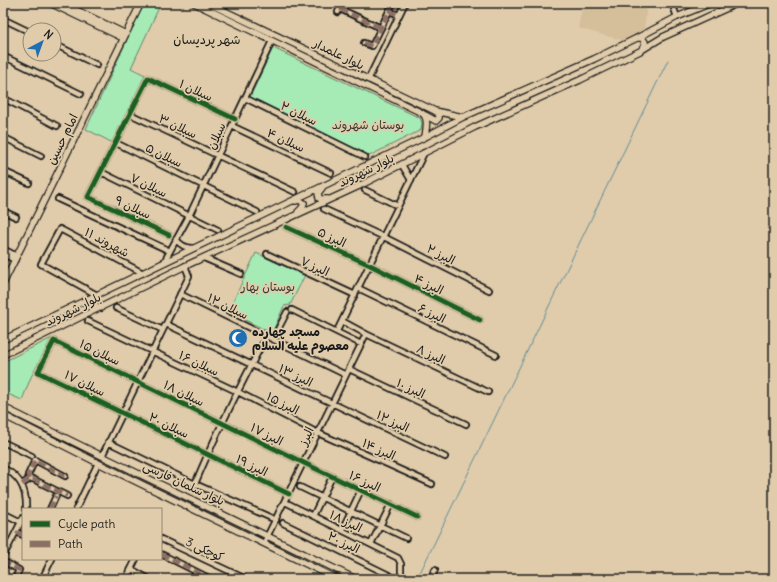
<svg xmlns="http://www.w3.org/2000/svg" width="777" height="582" font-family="Delius,'Playpen Sans Arabic',sans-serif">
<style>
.built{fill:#d5be9a}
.green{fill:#a6ebb6;stroke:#618469}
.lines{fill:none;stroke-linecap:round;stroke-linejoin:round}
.stream{stroke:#608c9b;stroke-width:1}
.minor-casing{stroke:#1c1c1c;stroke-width:8}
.major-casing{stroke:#1c1c1c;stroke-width:8}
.minor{stroke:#e0ccaa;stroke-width:4.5}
.major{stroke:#e0ccaa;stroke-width:5.5}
.quiet{stroke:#8d6e63;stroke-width:4;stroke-dasharray:8 4;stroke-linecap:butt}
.cycleway-casing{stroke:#e0ccaa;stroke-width:8}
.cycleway{stroke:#1b5e20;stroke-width:5}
.labels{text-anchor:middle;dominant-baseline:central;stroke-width:3.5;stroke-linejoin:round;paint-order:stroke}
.street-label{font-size:12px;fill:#1c1c1c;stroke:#e0ccaa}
.park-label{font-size:12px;fill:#313b33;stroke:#e0ccaa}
.poi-label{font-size:12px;font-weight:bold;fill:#1c1c1c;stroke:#e0ccaa;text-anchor:start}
.neighbourhood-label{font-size:13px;fill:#1c1c1c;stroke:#e0ccaa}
</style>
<rect width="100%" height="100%" fill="#e0ccaa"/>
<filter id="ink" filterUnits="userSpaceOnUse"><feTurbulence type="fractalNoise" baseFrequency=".025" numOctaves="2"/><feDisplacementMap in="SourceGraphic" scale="8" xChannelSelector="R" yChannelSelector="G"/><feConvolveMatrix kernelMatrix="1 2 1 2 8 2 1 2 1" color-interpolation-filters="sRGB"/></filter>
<g filter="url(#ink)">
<path class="built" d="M583,3H647L644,29L625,41L578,28Z"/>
<path class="green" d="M144,3H161L131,68L145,75L113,143L86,129Z
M273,48L420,118L422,123L421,130L369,156L250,97Z
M256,253L305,275L290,305L284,306L272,333L228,312Z
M52,338L31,377L22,400L3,392V362Z"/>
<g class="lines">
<path class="stream" d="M417,579L668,60"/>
<g class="minor-casing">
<path id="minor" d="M672,3L677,17
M340,9L381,28
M389,11L399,15
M338,12L342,3
M3,19L30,32
M364,43L372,46L393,3
M54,44L97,65
M3,56L81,94
M368,80L405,3
M3,98L57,126
M245,98L365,157
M130,114L295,192
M232,126L331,173
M3,137L41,156
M116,143L257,212
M402,165L411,180
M3,171L29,183
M101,172L218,230
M365,190L398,206
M58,199L170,251
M324,209L384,237L489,290
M3,211L16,217
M286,227L370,265L480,320
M169,235L88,197L148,78L235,119
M176,239C180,245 185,248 193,248
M3,249L17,256
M3,254L15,260
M267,254L355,295
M204,258L241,274
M164,262L189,216L272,41
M358,288L496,355
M180,294L346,375
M97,295L41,264L60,229L143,273
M116,308L163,330
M292,310L361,344
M88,321L238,392L318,433L432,484
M166,324L445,457
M337,331L424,153
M366,334L488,392
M273,339L287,312
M349,369L466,424
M3,442L32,456
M108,442L195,484L276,520
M102,456L189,276L185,266
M3,468C20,476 27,491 26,509
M30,479L28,475L35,460L65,476
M22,484L30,479H33L67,496
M195,484C216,433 241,384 267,335
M300,487L406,538
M289,494L38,372L54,341L304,463L417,517
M285,502L398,558L401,564V579
M50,509L56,496
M76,509L98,463
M3,513L21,522
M313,516L332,477
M283,523L397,579
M342,530L361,490
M16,532L23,535
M161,539L246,579
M264,543L366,334L342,321
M371,544L391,504
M161,554L211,579
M3,557L23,518
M3,561L19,570L15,579
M131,569L149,579
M42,579L52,559
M126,579L136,559
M135,579H137
M193,579L196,572
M431,579L435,570"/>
</g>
<g class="major-casing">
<path id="major" d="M50,3L123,38
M62,3L126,34
M194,3L422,113C429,118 426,129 425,137
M208,3L435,111L463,117
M637,38H642L645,42L644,47L642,49
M425,115L436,121L439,118V115L435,111
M322,188L318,193L319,198L321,199H328
M295,201L299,200L304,203L302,208L298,212
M3,284L141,3
M97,296L94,298L93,303L96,306L101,308
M3,340L425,137L463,117L594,59L637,38L677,17L711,3
M3,355L185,266L359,186L475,127L580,80L640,51L663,37L738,3
M3,407L102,456L356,579
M3,415L98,463L337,579"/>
</g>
<use href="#minor" class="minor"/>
<use href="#major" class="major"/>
<path class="quiet" d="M340,9L381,28
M389,11L399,15
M364,43L372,46L393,3
M30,479L28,475L35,460L65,476
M22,484L30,479H33L67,496
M50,509L56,496
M16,532L23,535
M161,554L211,579
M3,561L19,570L15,579
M135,579H137"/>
<g class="cycleway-casing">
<path id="cycleway" d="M286,227L370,265L480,320
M169,235L88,197L148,78L235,119
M289,494L38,372L54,341L304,463L417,517"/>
</g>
<use href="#cycleway" class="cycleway"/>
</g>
</g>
<defs>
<g id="mosque-disc" transform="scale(1)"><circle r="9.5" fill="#1f6fb2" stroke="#e0ccaa"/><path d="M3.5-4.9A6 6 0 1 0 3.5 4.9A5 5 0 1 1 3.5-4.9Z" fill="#fff"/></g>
</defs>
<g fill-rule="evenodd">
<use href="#mosque-disc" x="238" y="338"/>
</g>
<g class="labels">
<g class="street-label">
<text transform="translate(339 54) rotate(26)">بلوار علمدار</text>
<text transform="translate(196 90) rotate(25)">سبلان ۱</text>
<text transform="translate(299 113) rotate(26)">سبلان ۲</text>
<text transform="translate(178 126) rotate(25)">سبلان ۳</text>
<text transform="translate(216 136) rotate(-65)">سبلان</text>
<text transform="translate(62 139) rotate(-64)">امام حسین</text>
<text transform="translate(286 140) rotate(25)">سبلان ۴</text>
<text transform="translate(164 155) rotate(26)">سبلان ۵</text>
<text transform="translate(366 170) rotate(-26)">بلوار شهروند</text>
<text transform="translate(149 185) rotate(26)">سبلان ۷</text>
<text transform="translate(133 207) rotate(25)">سبلان ۹</text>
<text transform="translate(332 237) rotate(25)">البرز ۵</text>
<text transform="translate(107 242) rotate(28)">شهروند ۱۱</text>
<text transform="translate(441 254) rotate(27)">البرز ۲</text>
<text transform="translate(315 266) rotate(25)">البرز ۷</text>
<text transform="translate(429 284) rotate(26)">البرز ۴</text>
<text transform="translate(228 306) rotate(26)">سبلان ۱۲</text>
<text transform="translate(73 309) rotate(-26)">بلوار شهروند</text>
<text transform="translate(432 313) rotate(26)">البرز ۶</text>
<text transform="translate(100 352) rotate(26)">سبلان ۱۵</text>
<text transform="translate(431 354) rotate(25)">البرز ۸</text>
<text transform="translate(199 363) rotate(25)">سبلان ۱۶</text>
<text transform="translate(296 375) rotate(26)">البرز ۱۳</text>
<text transform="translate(85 383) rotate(26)">سبلان ۱۷</text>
<text transform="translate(411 388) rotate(25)">البرز ۱۰</text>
<text transform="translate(184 393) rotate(26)">سبلان ۱۸</text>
<text transform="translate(283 403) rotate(27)">البرز ۱۵</text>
<text transform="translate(393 421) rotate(25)">البرز ۱۲</text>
<text transform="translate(169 425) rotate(26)">سبلان ۲۰</text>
<text transform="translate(267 434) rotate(27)">البرز ۱۷</text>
<text transform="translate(306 436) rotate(-65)">البرز</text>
<text transform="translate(379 449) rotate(24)">البرز ۱۴</text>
<text transform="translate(252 465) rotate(26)">البرز ۱۹</text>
<text transform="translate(365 481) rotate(25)">البرز ۱۶</text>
<text transform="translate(184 483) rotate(25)">بلوار سلمان فارسی</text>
<text transform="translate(346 521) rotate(26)">البرز ۱۸</text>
<text transform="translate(344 542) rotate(26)">البرز ۲۰</text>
<text transform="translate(205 549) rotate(25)">کوچکی 3</text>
</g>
<g class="park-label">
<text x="368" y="124">بوستان شهروند</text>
<text x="268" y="286">بوستان بهار</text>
</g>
<g class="poi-label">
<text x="252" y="331">مسجد چهارده<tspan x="252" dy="14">معصوم علیه السلام</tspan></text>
</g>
<g class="neighbourhood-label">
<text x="207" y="39">شهر پردیسان</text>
</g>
</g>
<rect width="777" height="582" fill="none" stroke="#e0ccaa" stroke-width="16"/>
<rect x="8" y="8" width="761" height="566" fill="none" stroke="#1c1c1c" stroke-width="1.5" filter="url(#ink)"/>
<rect x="22" y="508" width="140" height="52" fill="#e0ccaa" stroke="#928671"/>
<rect x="30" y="521" width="20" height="6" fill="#1b5e20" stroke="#928671"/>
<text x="58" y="528" font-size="12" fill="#1c1c1c">Cycle path</text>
<rect x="30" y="541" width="20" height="6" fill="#8d6e63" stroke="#928671"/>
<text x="58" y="548" font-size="12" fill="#1c1c1c">Path</text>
<g transform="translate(42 42) rotate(41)"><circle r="19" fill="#e0ccaa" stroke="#928671"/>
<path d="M0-3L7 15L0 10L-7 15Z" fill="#1f6fb2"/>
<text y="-6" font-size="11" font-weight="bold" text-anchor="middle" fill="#1c1c1c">N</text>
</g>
</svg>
